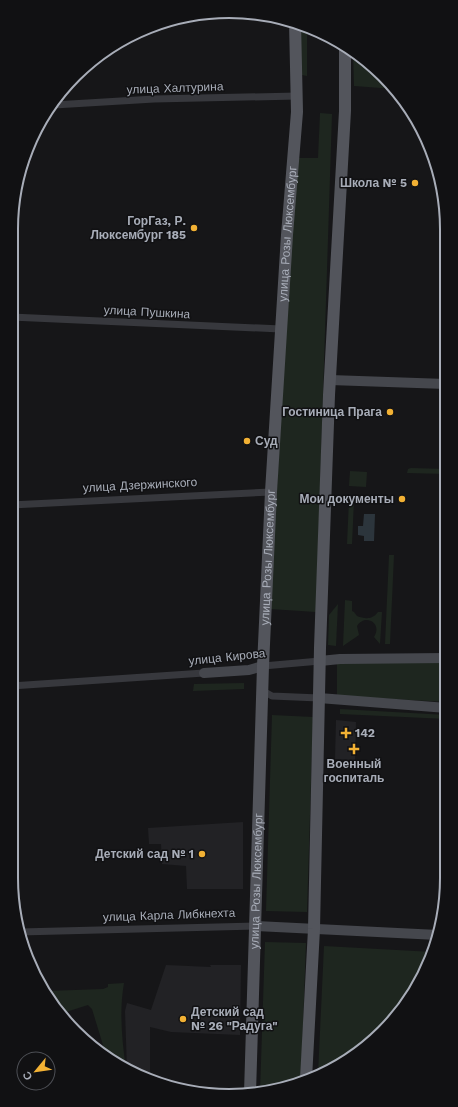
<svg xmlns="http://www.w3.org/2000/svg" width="458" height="1107" font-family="'Work Sans',sans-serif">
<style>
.built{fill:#222225}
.green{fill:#1e261f}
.water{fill:#2c353c}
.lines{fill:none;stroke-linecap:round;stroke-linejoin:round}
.street{stroke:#37383d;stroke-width:7}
.secondary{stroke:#45474d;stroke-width:10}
.primary{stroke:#53555c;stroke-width:12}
.poi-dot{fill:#f2b134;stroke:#111113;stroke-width:1.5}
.labels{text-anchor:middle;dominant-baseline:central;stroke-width:3;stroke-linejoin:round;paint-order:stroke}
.street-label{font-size:12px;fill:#a8adb8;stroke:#111113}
.poi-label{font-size:12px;font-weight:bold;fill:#a8adb8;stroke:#111113;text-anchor:end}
.rim{fill:none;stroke:#a8adb8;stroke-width:2}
</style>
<rect width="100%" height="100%" fill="#161618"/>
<path class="built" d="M336,720L356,722L355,760L335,759Z
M243,822V889H187L186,866L162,864L161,844H149L148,828Z
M166,965L211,967L210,965H241L240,1035L171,1032L150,1027V1072H135L127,1069L125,1011L127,1003L151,1010Z"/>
<path class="green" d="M301,25L307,28V76L302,75L301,73Z
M353,51L393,85L395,89L354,86Z
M320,113L332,114L316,612L270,609L296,158H318Z
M411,468L446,469V474L407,473L408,469Z
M350,471L367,472L366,487L349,486Z
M349,500L354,501L352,544H347Z
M389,555H394L390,644H385Z
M345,600L352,601V611L354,612L357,616C365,619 372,620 378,612H382L380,644L374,637C383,623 365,613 357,626L359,635L343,646Z
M338,604L336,646L328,645L329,615Z
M446,662L447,702L337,696V663Z
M244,683V689L193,691L194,684Z
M340,709L447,715V719L340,714Z
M272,715L313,717L307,912L266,911Z
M265,942L306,943L301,1081L271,1092H260Z
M324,946L433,952L402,1011L338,1067L318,1074Z
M124,983C119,1011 122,1041 126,1069L120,1067L106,1055L92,1009L88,1005L69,1011L65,1014H61L47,991L103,989L108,987V984Z"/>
<path class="water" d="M364,514H375L374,541H364V536L358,535V526H363Z"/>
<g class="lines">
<path class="street" d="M54,105L154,99L297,96
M11,317L281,329
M11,505L271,492
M263,666L320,661
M11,686L204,673
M263,691L272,696L319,698
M11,857L23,948
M20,932L256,926"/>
<path class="secondary" d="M330,380L446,384
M320,661L340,659L446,658
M204,673L249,670L263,666
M319,698L447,708
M256,926L438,935"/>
<g class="primary">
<path d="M306,1079L314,929L320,648L329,395L345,111V45"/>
<path id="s1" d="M250,1093L263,666L271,492L287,235L297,112L295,22"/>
</g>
</g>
<g class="poi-dot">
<circle cx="415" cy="183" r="4"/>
<circle cx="194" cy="228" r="4"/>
<circle cx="390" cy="412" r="4"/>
<circle cx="247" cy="441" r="4"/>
<circle cx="402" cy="499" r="4"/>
<path d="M344 727h4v4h4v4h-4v4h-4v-4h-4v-4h4z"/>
<path d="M352 743h4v4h4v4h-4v4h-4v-4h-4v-4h4z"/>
<circle cx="202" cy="854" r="4"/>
<circle cx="183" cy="1019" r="4"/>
</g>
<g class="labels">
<g class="street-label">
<text transform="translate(175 88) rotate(-2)">улица Халтурина</text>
<text stroke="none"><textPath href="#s1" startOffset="860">улица Розы Люксембург</textPath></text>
<text transform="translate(147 312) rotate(3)">улица Пушкина</text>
<text transform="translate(140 485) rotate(-3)">улица Дзержинского</text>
<text stroke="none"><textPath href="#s1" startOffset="536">улица Розы Люксембург</textPath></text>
<text transform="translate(227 657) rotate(-6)">улица Кирова</text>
<text stroke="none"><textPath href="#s1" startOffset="212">улица Розы Люксембург</textPath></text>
<text transform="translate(169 915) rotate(-2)">улица Карла Либкнехта</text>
</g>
<g class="poi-label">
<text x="407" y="183">Школа № 5</text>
<text x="186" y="221">ГорГаз, Р.<tspan x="186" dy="14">Люксембург 185</tspan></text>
<text x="382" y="412">Гостиница Прага</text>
<text x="255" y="441" text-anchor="start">Суд</text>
<text x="394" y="499">Мои документы</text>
<text x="355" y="733" text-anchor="start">142</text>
<text x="354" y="764" text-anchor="middle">Военный<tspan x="354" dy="14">госпиталь</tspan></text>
<text x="194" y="854">Детский сад № 1</text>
<text x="191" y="1012" text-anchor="start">Детский сад<tspan x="191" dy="14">№ 26 "Радуга"</tspan></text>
</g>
</g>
<path d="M0 0H458V1107H0ZM229 18H229A211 211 0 0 1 440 229V878A211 211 0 0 1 229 1089H229A211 211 0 0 1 18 878V229A211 211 0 0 1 229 18Z" fill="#111113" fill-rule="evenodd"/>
<path class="rim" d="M229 18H229A211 211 0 0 1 440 229V878A211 211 0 0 1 229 1089H229A211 211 0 0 1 18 878V229A211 211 0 0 1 229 18Z"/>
<g transform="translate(36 1071) rotate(241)"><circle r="19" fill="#111113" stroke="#4d4f55"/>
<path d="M0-3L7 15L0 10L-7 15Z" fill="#f2b134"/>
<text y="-6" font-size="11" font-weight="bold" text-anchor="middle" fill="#a8adb8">С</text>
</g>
</svg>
